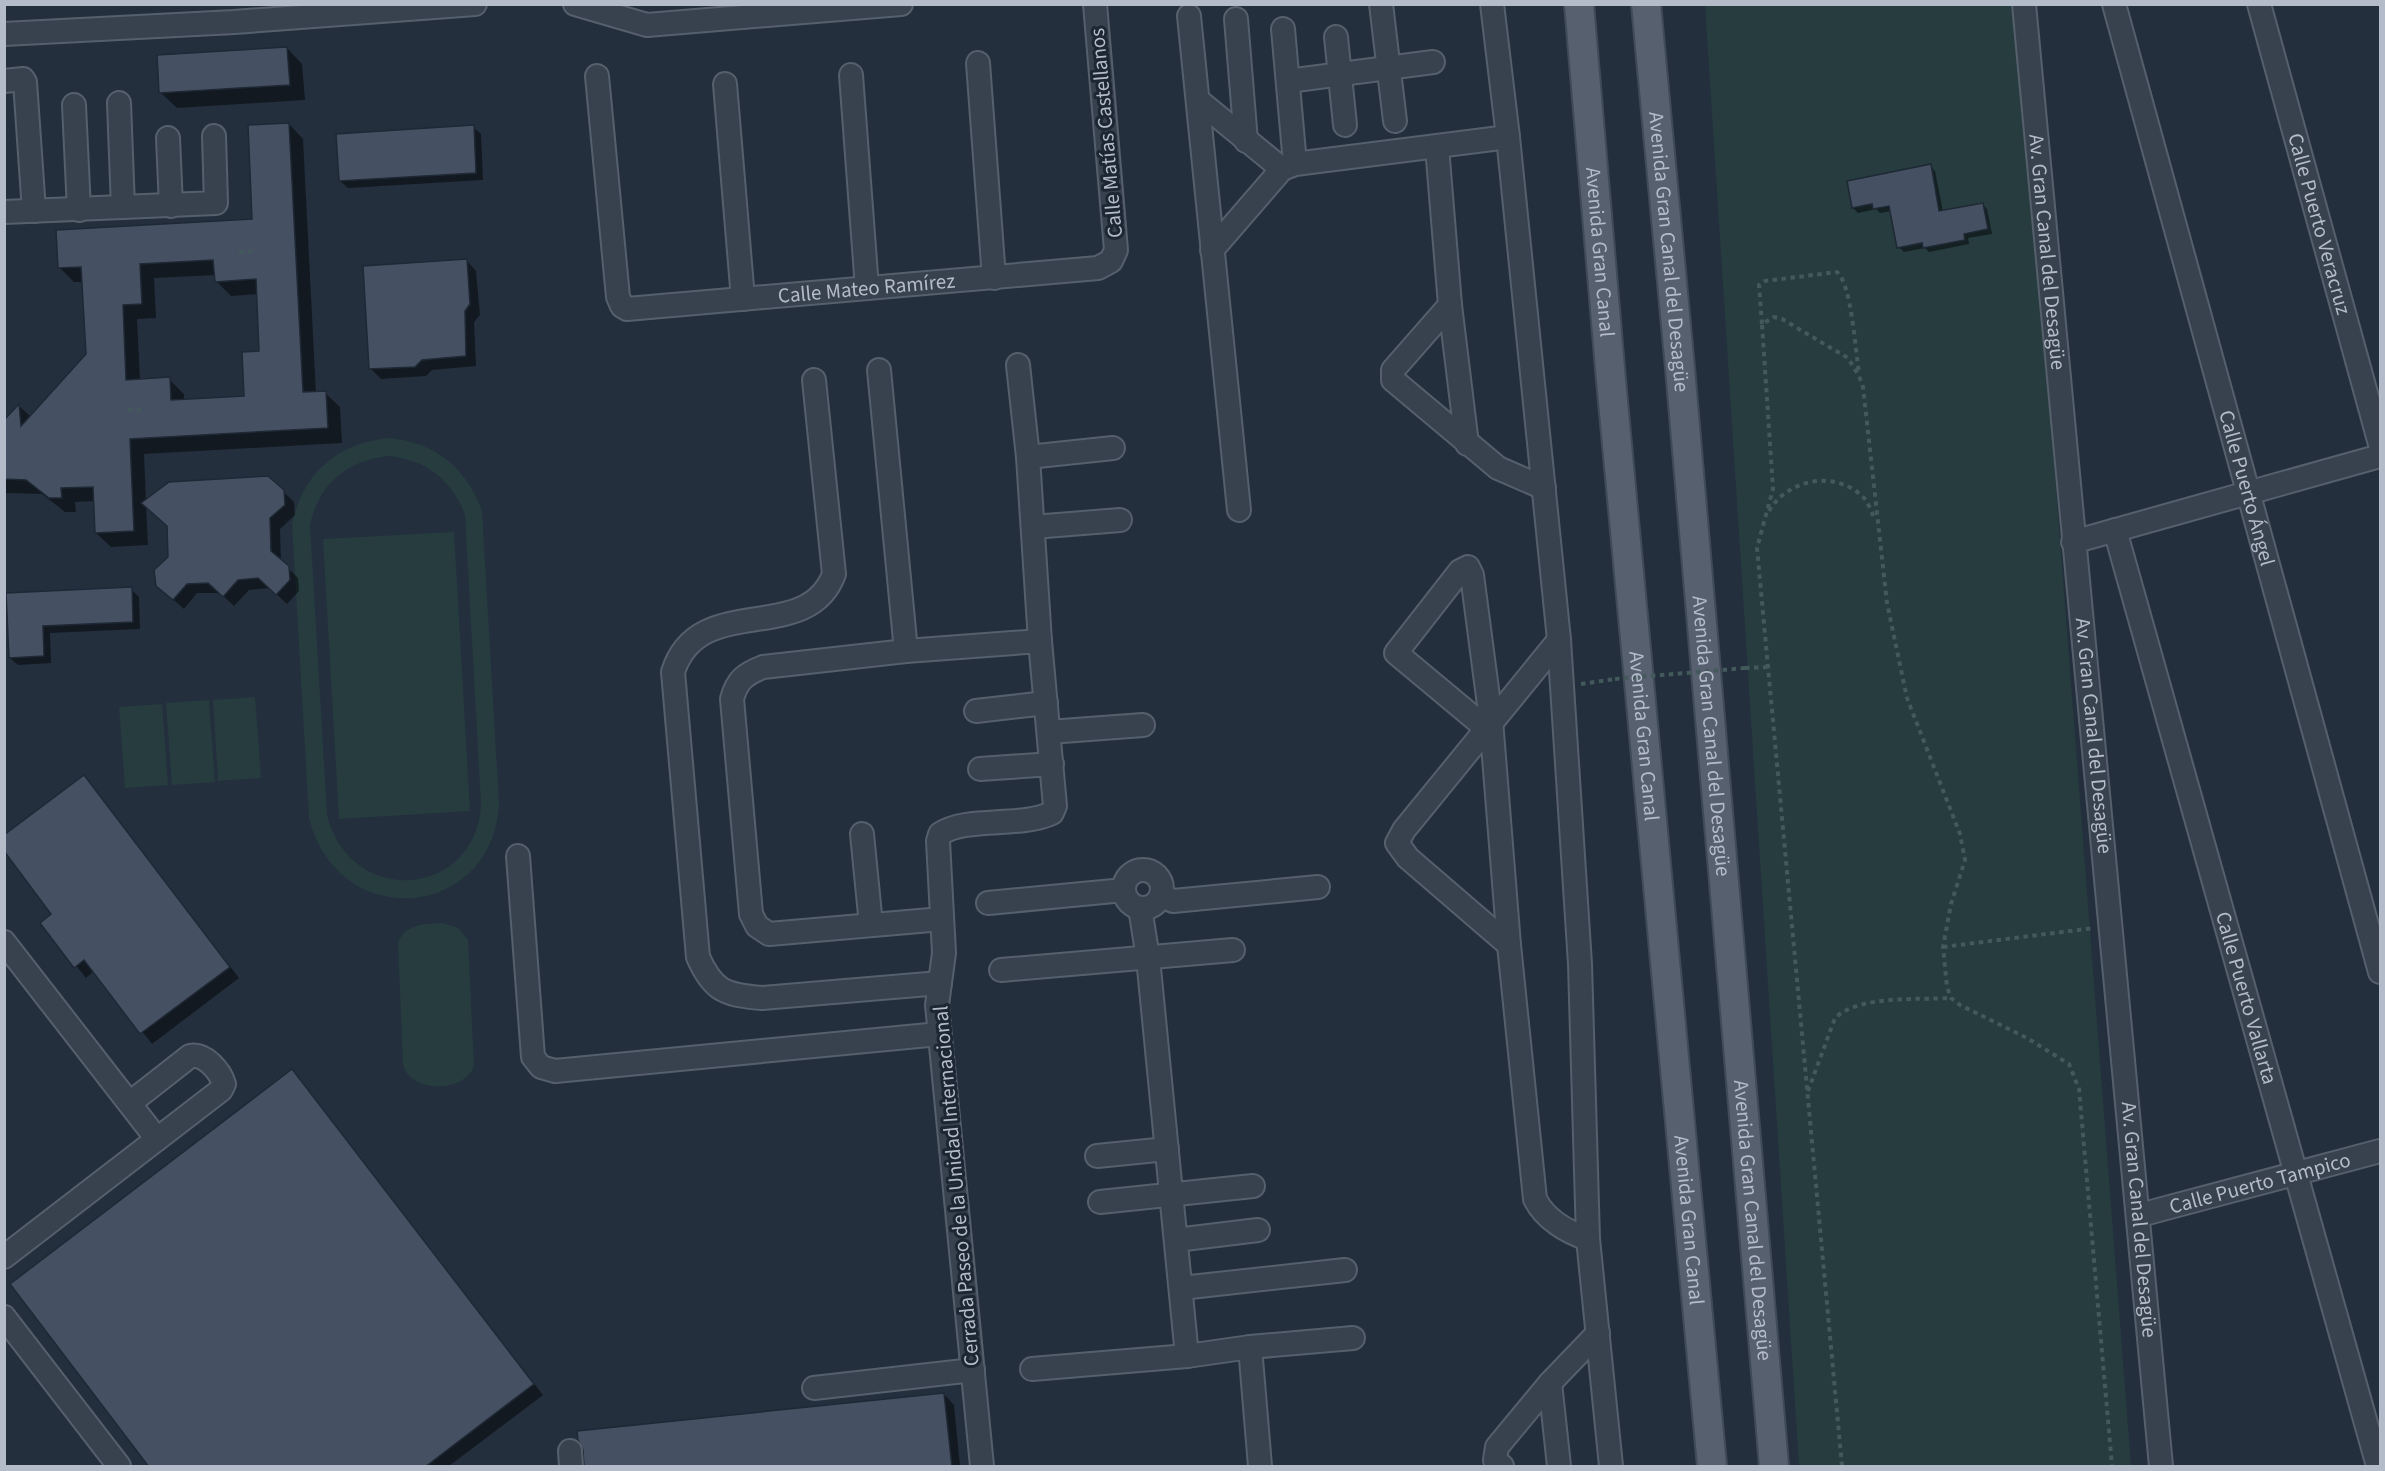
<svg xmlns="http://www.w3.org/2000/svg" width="2385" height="1471" font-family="'Source Sans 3',sans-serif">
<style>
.green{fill:#263c3f;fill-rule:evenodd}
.shadow{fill:#0007;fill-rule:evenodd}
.building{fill:#455162;stroke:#1f2835;stroke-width:1.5;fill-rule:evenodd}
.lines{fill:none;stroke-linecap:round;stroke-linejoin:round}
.minor-casing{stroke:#565f6c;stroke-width:26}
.major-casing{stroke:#414a57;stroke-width:32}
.path{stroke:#44595c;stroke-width:4;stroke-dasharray:4.5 4.5;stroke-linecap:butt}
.minor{stroke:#38414e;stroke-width:22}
.major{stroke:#56606e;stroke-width:28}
.path-bridge{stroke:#44595c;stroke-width:4;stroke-dasharray:4.5 4.5;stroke-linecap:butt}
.labels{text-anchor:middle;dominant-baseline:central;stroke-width:6;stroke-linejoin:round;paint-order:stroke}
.street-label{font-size:21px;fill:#b4bcc9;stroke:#1d2633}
</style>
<rect width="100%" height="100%" fill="#242f3e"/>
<path class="green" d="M1705,5H2019L2131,1466H1799Z
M388,438C435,442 466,467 482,511L499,804C493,920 338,934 309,818L292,524C303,473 336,444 388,438ZM388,456C426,460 452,479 465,515L481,804C477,897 351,910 327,815L310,525C319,484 346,461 388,456Z
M454,532L470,811L339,819L323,539Z
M255,697L261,778L218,781L213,700Z
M209,700L215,782L172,785L166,703Z
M162,704L168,785L125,788L119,707Z
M443,923L458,928L468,940L474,1066C465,1093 410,1094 403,1064L398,943C405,923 425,924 443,923Z"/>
<path class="shadow" d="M287,48L302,64L305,100L177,108L161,93Z
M289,124L303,139L316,393H325L340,407L342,443L144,454L146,501L283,491L294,502L295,515L280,529L281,561L298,578L299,591L287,604L270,588L249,590L234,606L220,593H197L184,609L157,585L170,558L169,526L146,505L148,545L111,547L96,533L95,501L75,502L76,512H65L42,494L4,493V423L19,406L31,417L87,355L84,282H74L60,268L254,220ZM216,275V281L231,296L258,294L261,352L246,397L184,401V394L169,379L140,380L137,319L156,318L154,278Z
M473,127L481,134L483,180L348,188L340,181Z
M1930,166L1935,171L1943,212L1982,204L1987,209L1992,234L1968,238L1969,244L1929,252L1925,248L1904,252L1899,247L1892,211L1880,213L1876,209L1858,213L1853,208Z
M466,260L476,271L480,315L474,322L476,366L432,370L426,376L381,379L371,369Z
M131,589L139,597L140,629L50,633L51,663L18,665L10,658L7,595Z
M84,777L239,978L152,1044L94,971L86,978L42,923L54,914Z
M292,1071L543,1395L449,1466H151Z
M944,1394L954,1405L960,1466H586Z"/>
<path class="building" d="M287,47L290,85L159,93L157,55Z
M289,123L303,392L326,391L328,428L130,439L134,531L95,533L93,487L61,488L62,498H49L26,480L4,479V420L19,404L21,426L86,354L81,267L58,268L56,230L252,219L248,125ZM213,260L215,282L256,279L259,351L242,352L244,396L171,400L170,377L126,380L123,305L142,304L140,264Z
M474,125L476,173L339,181L336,134Z
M1931,164L1939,211L1983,203L1988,229L1964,234L1965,240L1923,248L1922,243L1897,248L1889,206L1873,209L1872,204L1852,208L1847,181Z
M467,259L470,304L465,311L466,356L422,360L415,367L369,369L363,266Z
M268,476L284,490L285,505L270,518L271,551L289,566L290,580L276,595L258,578L238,580L223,597L208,583L187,584L173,600L156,586L154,570L168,557L167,526L141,503L169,482Z
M132,587L133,622L43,626L44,656L9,658L6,593Z
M84,775L230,967L140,1034L84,960L74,968L40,923L51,914L4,851V835Z
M292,1069L534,1384L425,1467H149L10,1284Z
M944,1393L952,1467H584L583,1450L578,1440L577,1431Z"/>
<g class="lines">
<g class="minor-casing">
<g id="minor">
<path d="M575,4L647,25L901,4"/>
<path d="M1381,4L1395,121"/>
<path d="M1492,4L1508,137L1559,640L1580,964L1588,1239L1611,1466"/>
<path id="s1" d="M2024,4C2069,492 2120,979 2161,1466"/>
<path id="s2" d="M2114,4L2380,972"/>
<path id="s3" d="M2259,4L2380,444"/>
<path d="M1189,16L1239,510"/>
<path d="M1236,19L1246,141"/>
<path d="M1283,29L1295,164"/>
<path d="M4,34L234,22L475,4"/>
<path d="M1336,37L1345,125"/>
<path d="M978,63L994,278"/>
<path d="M851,75L867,288"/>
<path id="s4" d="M597,76L618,297L622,306L627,309L1098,268L1111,261L1116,250L1095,4"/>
<path d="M4,81L23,79L25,82L34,211"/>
<path d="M1288,81L1433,62"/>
<path d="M725,84L743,299"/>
<path d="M1199,101L1282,169L1295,164L1508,137"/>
<path d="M119,103L123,207"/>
<path d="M74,105L79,210"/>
<path d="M168,138L171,206"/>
<path d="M1437,147L1450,305L1467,444"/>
<path d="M4,212L216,203L214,136"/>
<path d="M1212,250L1282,169"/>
<path d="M1450,305L1393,370V380L1498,468L1544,488"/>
<path d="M879,370L906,651"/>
<path d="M814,380L834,574C807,647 699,590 673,672L698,957C713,991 725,995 762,998L940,983"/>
<path d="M1028,457L1113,448"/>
<path d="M1033,527L1120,520"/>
<path id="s5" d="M2115,530L2378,1466"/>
<path d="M2073,542L2380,456"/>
<path d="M976,711L1046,703"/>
<path d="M1486,728L1396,653L1460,571L1468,567L1472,575L1491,720L1509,945L1535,1199C1545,1219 1567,1232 1588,1239"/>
<path d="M1049,732L1143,725"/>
<path d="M980,769L1052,764"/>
<path d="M862,834L871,925"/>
<path d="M518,856L533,1057L541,1067L555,1071L939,1034"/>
<circle cx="1143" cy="889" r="19"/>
<path d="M1161,895L1173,901L1318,887"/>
<path d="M988,903L1124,890"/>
<path d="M1140,908L1148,958L1187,1356L1250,1347L1260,1466"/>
<path d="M942,919L769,934L757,926L751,914L732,699C737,680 745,674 763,667L906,651L1040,641"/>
<path d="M4,942L157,1139"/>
<path d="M1509,945L1408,858L1397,843L1404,830L1559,640"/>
<path d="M1001,970L1233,950"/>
<path d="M1097,1156L1167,1149"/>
<path d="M1100,1202L1253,1186"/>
<path id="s6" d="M2140,1215L2380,1151"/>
<path d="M1176,1240L1258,1230"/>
<path d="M4,1257L221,1090L224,1084C220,1071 205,1053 190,1056L130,1103"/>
<path d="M1181,1288L1345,1270"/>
<path d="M4,1317L119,1466"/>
<path d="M1250,1347L1353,1338"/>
<path d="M1032,1369L1187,1356"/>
<path d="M1550,1383L1559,1466"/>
<path d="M814,1388L973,1370"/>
<path d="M570,1451L571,1466"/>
<path d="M982,1466L937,1005L944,953L938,841L940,834C967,816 1020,828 1052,813L1055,806L1040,641L1028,457L1018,365"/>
<path d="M1502,1466L1495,1460L1497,1447L1550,1383L1598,1333"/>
</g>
</g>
<g class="major-casing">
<g id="major">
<path id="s7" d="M1579,4L1611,380L1712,1466"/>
<path id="s8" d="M1646,4L1680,368L1774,1466"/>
</g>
</g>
<path class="path" d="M239,252L254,251
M1762,324L1759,285L1765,281L1837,272C1852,285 1855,350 1859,372
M128,410L146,409
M1769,511C1788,479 1834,470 1862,496C1868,501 1872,513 1875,520
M1745,668L1768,667
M1581,684L1615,679
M1943,947L2094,928
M1808,1091L1835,1018C1859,995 1918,1000 1951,998
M1842,1466L1757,548L1773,489L1762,324L1774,317L1782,319L1848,358L1859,376L1863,387L1887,603L1907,698L1960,834L1965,860L1951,904L1943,947L1947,987L1951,998L1960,1005L2027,1038L2069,1064L2079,1089L2112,1466"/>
<use href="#minor" class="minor"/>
<use href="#major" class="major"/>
<path class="path-bridge" d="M1615,679L1745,668"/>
</g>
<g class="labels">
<g class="street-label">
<text transform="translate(1106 133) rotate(-95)">Calle Matías Castellanos</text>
<text stroke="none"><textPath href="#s3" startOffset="228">Calle Puerto Veracruz</textPath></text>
<text stroke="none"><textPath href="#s8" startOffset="249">Avenida Gran Canal del Desagüe</textPath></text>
<text stroke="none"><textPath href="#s7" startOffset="249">Avenida Gran Canal</textPath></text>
<text stroke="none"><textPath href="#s1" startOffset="249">Av. Gran Canal del Desagüe</textPath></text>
<text stroke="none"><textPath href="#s4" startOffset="478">Calle Mateo Ramírez</textPath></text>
<text stroke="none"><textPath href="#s2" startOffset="502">Calle Puerto Ángel</textPath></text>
<text stroke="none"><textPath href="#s8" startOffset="735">Avenida Gran Canal del Desagüe</textPath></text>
<text stroke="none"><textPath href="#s7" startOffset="735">Avenida Gran Canal</textPath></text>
<text stroke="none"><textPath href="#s1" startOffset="735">Av. Gran Canal del Desagüe</textPath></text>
<text stroke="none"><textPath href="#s5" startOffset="486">Calle Puerto Vallarta</textPath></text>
<text stroke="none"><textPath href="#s6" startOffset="124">Calle Puerto Tampico</textPath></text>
<text transform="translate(956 1186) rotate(-95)">Cerrada Paseo de la Unidad Internacional</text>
<text stroke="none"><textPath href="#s1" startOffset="1221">Av. Gran Canal del Desagüe</textPath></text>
<text stroke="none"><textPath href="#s7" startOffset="1221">Avenida Gran Canal</textPath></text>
<text stroke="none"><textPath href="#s8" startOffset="1221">Avenida Gran Canal del Desagüe</textPath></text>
</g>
</g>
<rect width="2385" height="1471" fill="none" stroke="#b4bcc9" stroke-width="12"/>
</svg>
